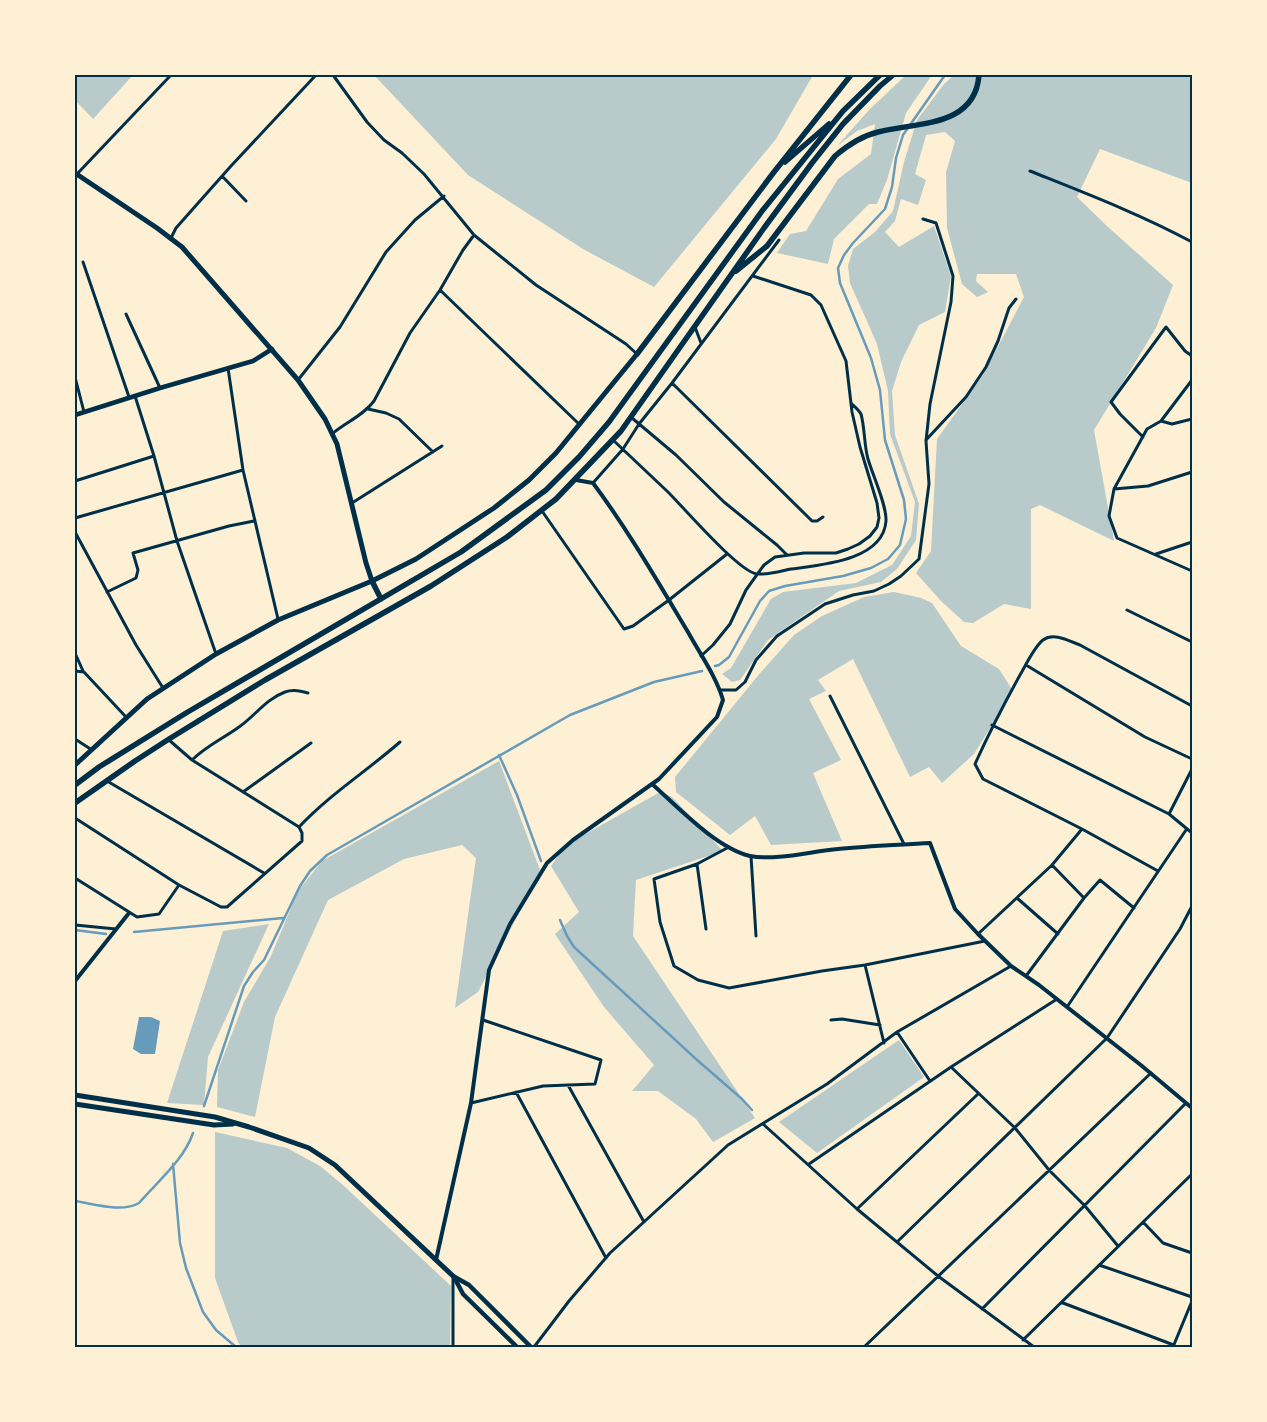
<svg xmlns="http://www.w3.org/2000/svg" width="1267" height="1422" font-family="'Public Sans',sans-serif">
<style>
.green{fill:#b9caca}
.water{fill:#669bbc}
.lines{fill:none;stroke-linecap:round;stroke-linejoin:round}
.stream{stroke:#669bbc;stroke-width:2.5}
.minor{stroke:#003049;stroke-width:3}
.tertiary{stroke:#003049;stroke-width:4}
.secondary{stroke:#003049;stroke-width:4.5}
.primary{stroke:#003049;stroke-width:5}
.trunk{stroke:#003049;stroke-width:5.5}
.neatline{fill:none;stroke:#003049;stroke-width:2}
</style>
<rect width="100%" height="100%" fill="#fdf0d5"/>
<path class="green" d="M75,75H133L93,119L75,100Z
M374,75H813L776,139L654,287L583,249L468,175Z
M906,75H932L906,113L887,180L877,204H869L834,239L828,264L777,253L790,234L806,231L838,179L871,154L875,124L857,131L837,146L870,109Z
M954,75H1192V183L1100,149L1077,197L1108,227L1173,285L1156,328L1094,430L1114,541L1040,505L1031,509V609L1004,604L973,623L964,622L941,601L916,573L931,551L937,439L983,375L1024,297L1016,274H977L976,281L988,292L977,297L962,284L947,228L946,172L955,141L945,132L926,135L915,174L926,180L918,205L901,199L895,221L885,232L899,247L934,226L951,276L945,312L919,325L901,362L892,391L895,435L919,504L916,540L897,569L881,582L839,591L768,640L740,680L732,682L722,674L731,668L771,599L783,592L856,583L892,565L911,536L915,502L890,434L888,391L877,344L850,283L848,266L853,249L875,232L893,211L904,162L917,120L944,84Z
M894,592L921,598L932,603L961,646L999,669L1013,691L974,754L942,783L929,767L910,777L853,659L818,680L826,691L809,699L841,760L813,773L842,841L771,845L755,816L730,835L676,792L675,777L761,672L794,635L822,616L864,597Z
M499,761L540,870L535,882L478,992L455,1008L476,858L462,845L404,859L328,900L275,1017L255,1117L217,1107L218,1070L244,1002L271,956L298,891L322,861Z
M660,792L672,797L723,851L636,880L633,936L755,1118L713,1142L696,1119L658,1091H632L654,1065L604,1007L555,934L579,912L551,866L566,845Z
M269,924L208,1057L204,1105L167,1103L223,931Z
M899,1040L924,1077L817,1153L779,1122Z
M215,1132L287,1148L320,1166L343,1185L451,1286L450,1347H242L238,1342L215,1278Z"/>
<path class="water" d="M139,1017H151L160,1021L155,1054H141L133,1049Z"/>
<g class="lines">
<path class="stream" d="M715,666L719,665L729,657L760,601L769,591L785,586L843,576L871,568L888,559L900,545L906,519L904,500L885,440L880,390L871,358L840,283L838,268L844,255L853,243L885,209L892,187L896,158L903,135L945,75
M499,755L517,795L541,861
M560,920L567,936L574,947L696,1059L742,1099L752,1110
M75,930L106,934
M134,932L283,918
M204,1106L244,986L253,972L264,960L300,886L310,871L327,855L570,715L654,682L702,671
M173,1164L180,1243L186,1268L203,1312L216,1330L236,1347
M75,1201C94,1204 122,1213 139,1203C157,1182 184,1160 193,1133"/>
<path class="minor" d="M333,75L367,122L384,140L402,153L424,174L474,235L536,285L626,344L637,354
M1030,171C1085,193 1140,214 1192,242
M77,174L171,75
M222,176L246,201
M171,238L176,228L231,166L316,75
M83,262L129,397
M1192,287V318
M440,290L579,424
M126,314L160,388
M695,327L701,343
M228,368L243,470L278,619
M75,377L84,412
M298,380L340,327L386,252L415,220L444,196
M1192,380L1161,421L1147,429L1114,489L1109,516L1117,538L1192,571
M672,383L808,517L812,521H817L823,517
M135,396L154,456L177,541L216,654
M368,409L386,413L399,419L433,452
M632,418L676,455L724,502L777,545L787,555
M1161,421L1172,424L1192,419
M332,434C346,422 363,416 374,401L410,333L440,290L463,250L474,235
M1143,437L1120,414L1111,402L1166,327L1185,351L1192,356
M613,440C631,457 650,475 668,492C684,508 739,572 757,574C767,575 781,571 791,569C820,565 883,561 886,521C887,506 873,476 868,459C864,445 865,429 861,414C859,410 854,406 851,403
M926,440L966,397L986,367L998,341L1009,308L1016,299
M75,481L154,456
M593,483L623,449L639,424L672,383L779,240
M1114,489L1148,486L1192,472
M352,503L442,446
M542,511L624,629L633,626L669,600L727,554
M75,518L243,470
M75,532L136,645L163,688
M1156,554L1192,542
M107,592L136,578L138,570L133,553L229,526L254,521
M1127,610L1192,642
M75,653L83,671L126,717
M701,656L713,645L730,624L746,590L764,565L775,557L804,553H836L848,549L859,544L870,536L877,527L879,518L877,503L860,447L852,412L846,361L821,305L811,295L753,276
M1026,665L1145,737L1192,759
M75,671L84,672
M720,690H736L745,682L756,660L777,636L825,604L853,595L874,591L889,584L901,576L919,559L929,484L926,441L930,404L951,302L953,276L936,223L923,219
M830,696L904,844
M992,725L1169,814
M75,739L92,750
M169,740L192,760L299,827
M192,760C206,746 224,738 239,727C255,716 266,699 285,692C293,689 299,691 308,693
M1192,769L1169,814L1192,833
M107,781L264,873
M243,792L311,743
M75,818L179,885L221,907H227L302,841V833L299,827
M299,827C330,794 367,771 400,742
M729,847L697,864L654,879L660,922L674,966L698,980L729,988L822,971L865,965L985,941
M751,856L756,936
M697,864L706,929
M1158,871L1082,829L983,779L975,764C989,733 1004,704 1020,675C1026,665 1034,647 1043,640C1054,632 1069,641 1080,645L1192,706
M75,878L137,917L159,914L179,885
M1017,898L1058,934
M1084,898L1100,880L1134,908
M75,925L116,929
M978,934L1052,865L1082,829
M865,965L884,1043
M1026,976L1084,898L1052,865
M1067,1007L1186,830
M831,1020L842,1019L880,1025
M897,1032L930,1081
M951,1067L1015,1128L1049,1170L1085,1206L1118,1246
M568,1085L644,1222
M516,1092L606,1258
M471,1103L543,1086L595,1084L601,1060L483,1020
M763,1124L857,1209L938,1276L1034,1347
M809,1164L951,1067L1057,999
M857,1209L978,1094
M1143,1222L1163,1243L1192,1253
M897,1242L1107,1038L1180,929L1192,906
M1099,1265L1192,1297
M453,1276V1347
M1063,1303L1179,1347
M982,1309L1186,1103
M1023,1340L1192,1174
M534,1347L569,1301L610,1253L728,1145L827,1084L897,1032L1011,966
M864,1347L1151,1073
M1173,1347L1192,1301"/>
<path class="tertiary" d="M652,784C678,807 716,848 750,856C777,861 812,851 838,849C869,846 900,845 930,843L955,909L978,934L1011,966L1039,985L1142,1066L1192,1108
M75,981L129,913
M436,1260L471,1103L489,970L510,924L547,863L573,840L659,779L717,717L723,700C716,676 700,654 688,632C658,582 628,530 593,483L576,480"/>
<path class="secondary" d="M75,415L160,388L253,361L272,349
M453,1276L469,1285L531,1347
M454,1277L463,1294L517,1347"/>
<path class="primary" d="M75,173L157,228L182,247L298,380L325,419L337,444L366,563L372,581
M75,765L147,699L216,654L278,620L372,581L416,559L494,508L529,480L556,453L637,354
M75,1095L215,1117L249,1127L309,1148L335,1165L453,1276
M75,1104L214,1125L233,1124"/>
<path class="trunk" d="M785,162L829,124
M736,271L767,246L835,156C848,145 861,136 878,132C916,122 975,128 979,75
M637,354L774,172L851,75
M372,581L381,599
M75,785L99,767L186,713L461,552L546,490L579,457L609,422L762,211L843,111L880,75
M75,803L135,761L169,739L265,680L431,586L507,537L556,499L621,431L764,228L812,163L843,124L880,86L893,75"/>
</g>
<rect width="1267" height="1422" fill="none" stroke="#fdf0d5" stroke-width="152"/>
<rect x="76" y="76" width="1115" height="1270" class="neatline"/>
</svg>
